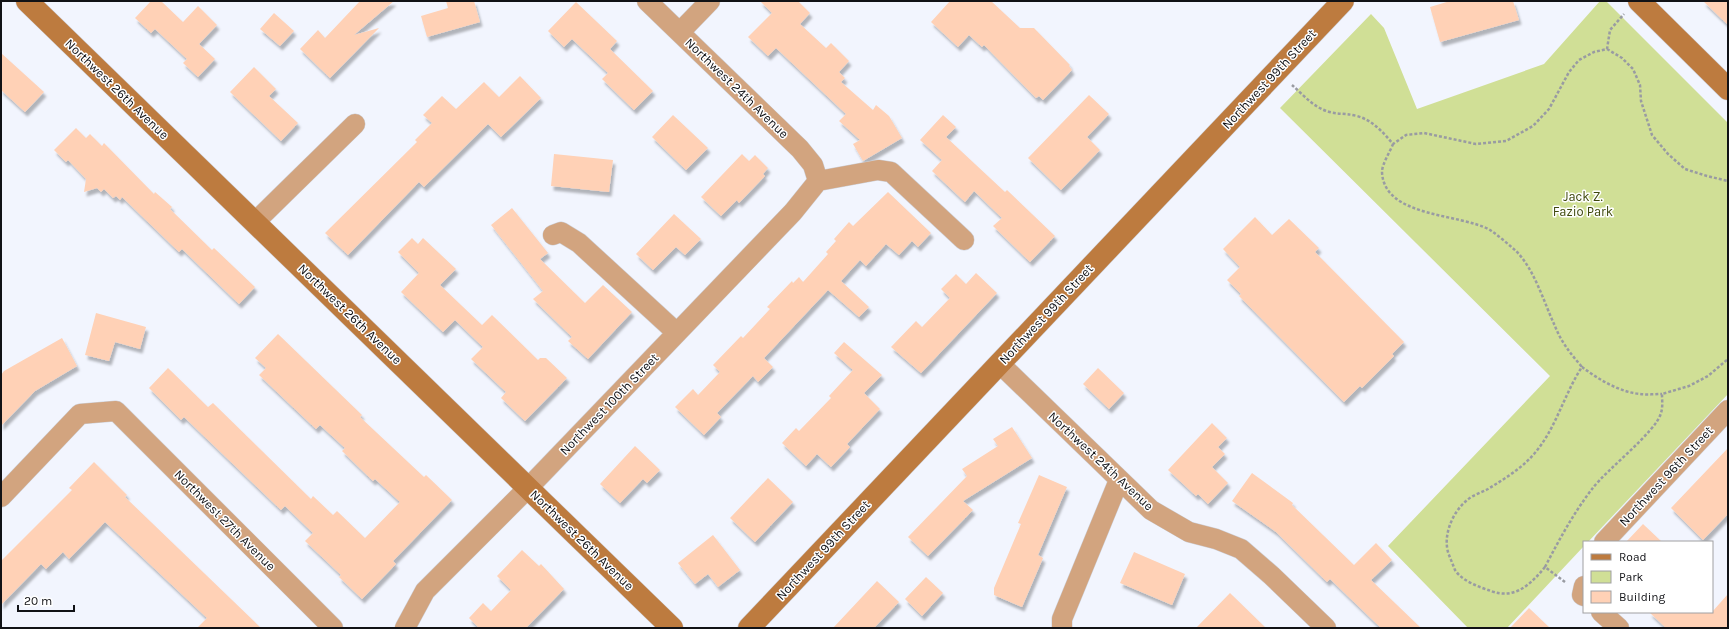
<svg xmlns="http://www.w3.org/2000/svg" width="1729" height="629" font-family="Karla,sans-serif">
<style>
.green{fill:#d0df96}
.building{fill:#ffd1b6;filter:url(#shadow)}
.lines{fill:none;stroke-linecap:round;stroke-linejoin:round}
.street-casing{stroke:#ced1d9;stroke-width:21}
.secondary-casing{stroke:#ced1d9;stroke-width:23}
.path{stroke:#999ba2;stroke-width:2.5;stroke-dasharray:3 2;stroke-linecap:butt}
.street{stroke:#d2a47f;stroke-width:20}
.secondary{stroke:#bd7b3f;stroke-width:22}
.labels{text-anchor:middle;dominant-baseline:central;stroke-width:3;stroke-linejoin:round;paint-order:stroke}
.street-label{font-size:13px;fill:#111216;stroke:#fff}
.park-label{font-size:13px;fill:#3e480b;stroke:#fff}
</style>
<defs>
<filter id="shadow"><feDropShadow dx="2.5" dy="4.5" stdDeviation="1" flood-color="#0004"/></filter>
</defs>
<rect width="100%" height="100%" fill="#f2f5fe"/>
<path class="green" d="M1600,1H1606L1728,123V394L1588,542H1584V546L1507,628H1468L1388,546L1550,376L1280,108L1371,14L1384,28L1417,109L1544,64Z"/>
<path class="building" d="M151,1H161L183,22L198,6L217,25L199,44L215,59L198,77L183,63L187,59L155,29L151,33L135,18Z
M360,1H394L354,35L379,28L330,78L300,49L318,30L325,38Z
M446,1H474L480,22L427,37L421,16L448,8Z
M760,1H798L810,13L800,24L826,48L831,43L849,61L839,72L845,78L841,82L873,110L876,105L889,116L902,138L863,161L853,144L860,140L839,121L846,114L776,48L768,56L748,37L772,13Z
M950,1H991L1020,28H1034L1070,65L1069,66L1072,70L1043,100L1039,96L1036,98L984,45L982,47L969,35L958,47L931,22Z
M1450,1H1513L1519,20L1440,42L1430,7Z
M1703,1H1728V25Z
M576,2L617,41L610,49L653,91L634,110L602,79L608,73L572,39L564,47L548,31Z
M274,13L294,31L280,46L260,29Z
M1,53L44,92L25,112L1,90Z
M254,67L276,89L269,96L298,123L281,141L230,92Z
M520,76L541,98L501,137L488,124L424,187L419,182L348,255L325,233L417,142L415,140L432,123L423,115L442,96L456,109L484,82L499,97Z
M1089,95L1109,114L1087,137L1100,150L1061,190L1028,158Z
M673,115L708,148L686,170L652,137Z
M943,115L956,127L946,137L1005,192L1007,190L1055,236L1030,262L993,226L1002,218L974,191L965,202L932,171L942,160L920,140Z
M76,128L86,138L90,134L102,146L104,143L154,194L155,192L172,207L170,209L212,250L214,248L255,287L239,304L182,249L179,252L122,197L120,200L116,196L113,198L104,189L101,192L97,188L84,192L86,179L68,160L66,162L54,150Z
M554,154L613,160L609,192L551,186Z
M742,154L749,161L755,155L768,168L763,174L765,176L739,203L737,200L721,216L701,197Z
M888,192L931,233L918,247L912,241L899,255L886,244L866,266L860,260L841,281L869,307L859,317L828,290L764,358L773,367L758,382L753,376L717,413L721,417L704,435L675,407L693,389L698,395L720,372L713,365L741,336L743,338L770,309L767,307L792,281L793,283L799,277L803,282L828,254L826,252L836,241L834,239L849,222L853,226Z
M512,208L548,253L540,259L585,303L603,285L632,312L588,359L568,341L572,337L533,299L543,291L491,225Z
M674,214L701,239L685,255L676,247L653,270L636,254Z
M1255,217L1272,235L1289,219L1319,248L1315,252L1404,342L1392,354L1394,356L1362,388L1360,386L1344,402L1239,296L1241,294L1227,280L1240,267L1223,249Z
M412,238L418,244L423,238L456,269L440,285L482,325L492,315L538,360L540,358H546L567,378L525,421L501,398L506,392L471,359L483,347L455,320L443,332L401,292L419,273L398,252Z
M976,273L997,293L921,373L891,347L916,321L922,327L950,298L941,289L956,274L966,284Z
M96,313L146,327L140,349L115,342L109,361L85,355Z
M278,334L362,415L360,417L424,477L426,475L452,500L393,561L396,564L362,599L339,577L341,575L305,541L313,533L285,506L281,510L184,417L181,420L149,388L168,368L208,407L213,403L311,499L313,496L333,515L337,511L365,538L400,502L375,479L373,481L342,451L345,448L320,425L316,429L259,375L266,368L255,358Z
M62,338L77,366L35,391L1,426V375L4,371Z
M844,342L882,375L864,393L880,409L847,444L850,447L831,467L817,454L806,466L782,443L796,428L799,431L831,398L829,396L853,370L834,353Z
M1098,368L1124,393L1109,409L1083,384Z
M1212,423L1227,438L1218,447L1225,454L1212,467L1228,483L1208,504L1198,494L1196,496L1168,470Z
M1012,427L1032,458L963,501L973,510L928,556L908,537L967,476L962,469L998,446L993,439Z
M635,446L660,470L647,483L643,479L620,503L600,484Z
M1728,448V514L1703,540L1671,508Z
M94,462L127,495L125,497L261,628H197L207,618L105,522L69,559L63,552L46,569L41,564L1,605V561L72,490L69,488Z
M1252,473L1293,503L1292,505L1354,565L1376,543L1392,560L1371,580L1421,628H1381L1330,579L1327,582L1276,532L1232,501Z
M1039,475L1067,487L1038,555L1043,558L1022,607L994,595V588L1021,524L1018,523Z
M768,478L793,502L755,542L730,518Z
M1643,524L1662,542H1626Z
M713,535L740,570L718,587L708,574L695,584L678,563Z
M522,550L539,566L541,564L564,589L526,628H479L469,618L483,603L491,611L511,590L497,576Z
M1134,552L1185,574L1172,605L1120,583Z
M926,577L943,593L922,616L905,599Z
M877,581L899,602L874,628H833Z
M1230,593L1266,628H1196Z
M1728,594V628H1666L1649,612H1712Z
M1529,608L1550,628H1510Z"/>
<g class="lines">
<g class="street-casing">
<path id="street" d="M647,1L800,149L813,165L818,181
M680,32L710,1
M818,181L878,170L891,172L964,240
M255,222L355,124
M553,235L561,232L579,243L677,333
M999,363L1151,510L1189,532L1216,539L1241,549L1271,575L1326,628
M1,497L80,414L116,411L333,628
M1604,542L1728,410
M1584,586L1582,595L1584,596
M1601,612L1619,628
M405,628L425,591L528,488L793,212L818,181
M1062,628V619L1119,480"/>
</g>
<g class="secondary-casing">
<path id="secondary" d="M27,1L672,628
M1639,1L1728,89
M749,628L1343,1"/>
</g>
<path class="path" d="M1607,49L1622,58L1633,69L1640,85L1641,101L1652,135L1668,154L1685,169L1707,176L1728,181
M1292,85C1300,92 1309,102 1318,107C1333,116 1342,112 1357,116C1372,120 1383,132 1393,144L1406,135L1424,133L1476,144L1506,141L1533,126L1549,109L1569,72L1579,60L1594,52L1607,49L1610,30L1624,14
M1393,144C1390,152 1382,164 1382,172C1384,218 1460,213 1490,230C1499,236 1508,244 1516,251C1535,270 1544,303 1555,326C1561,342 1571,354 1582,367
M1545,567C1531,584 1515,600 1491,591C1479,587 1462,581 1455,570C1453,565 1451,560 1449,555C1442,537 1452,513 1466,501C1472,495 1481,493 1488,489C1504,479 1521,469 1534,454C1556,429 1564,394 1582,367C1598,379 1619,392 1640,394C1647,395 1655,394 1662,394
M1565,582L1545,567C1559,540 1573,514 1592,489C1607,469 1656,432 1661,413C1663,407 1662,400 1662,394L1689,386L1708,376L1728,359"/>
<use href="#street" class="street"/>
<use href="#secondary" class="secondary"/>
</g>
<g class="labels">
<g class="street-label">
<text transform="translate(1269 79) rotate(-47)">Northwest 99th Street</text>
<text transform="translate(737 88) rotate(44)">Northwest 24th Avenue</text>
<text transform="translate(117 89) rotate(44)">Northwest 26th Avenue</text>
<text transform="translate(350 314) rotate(44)">Northwest 26th Avenue</text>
<text transform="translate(1046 314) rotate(-47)">Northwest 99th Street</text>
<text transform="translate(609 404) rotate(-46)">Northwest 100th Street</text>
<text transform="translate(1101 461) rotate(43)">Northwest 24th Avenue</text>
<text transform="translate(1666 476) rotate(-47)">Northwest 96th Street</text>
<text transform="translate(225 520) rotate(45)">Northwest 27th Avenue</text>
<text transform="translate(582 540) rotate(44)">Northwest 26th Avenue</text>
<text transform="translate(823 550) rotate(-47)">Northwest 99th Street</text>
</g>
<g class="park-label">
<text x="1583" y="196">Jack Z.<tspan x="1583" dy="15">Fazio Park</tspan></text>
</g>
</g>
<rect width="1729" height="629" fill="none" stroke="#111216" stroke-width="4"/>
<rect x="1583" y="541" width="130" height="72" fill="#ffffff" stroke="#a0a0a2"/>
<rect x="1591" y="554" width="20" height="6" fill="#bd7b3f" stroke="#a0a0a2"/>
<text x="1619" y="561" font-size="12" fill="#111216">Road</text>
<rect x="1591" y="571" width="20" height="12" fill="#d0df96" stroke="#a0a0a2"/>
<text x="1619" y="581" font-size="12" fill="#111216">Park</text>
<rect x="1591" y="591" width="20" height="12" fill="#ffd1b6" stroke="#a0a0a2"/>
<text x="1619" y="601" font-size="12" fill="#111216">Building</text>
<path d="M18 605v6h56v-6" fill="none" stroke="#111216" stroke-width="2"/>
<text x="24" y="605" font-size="12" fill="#111216" stroke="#ffffff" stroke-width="3" paint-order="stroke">20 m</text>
</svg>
